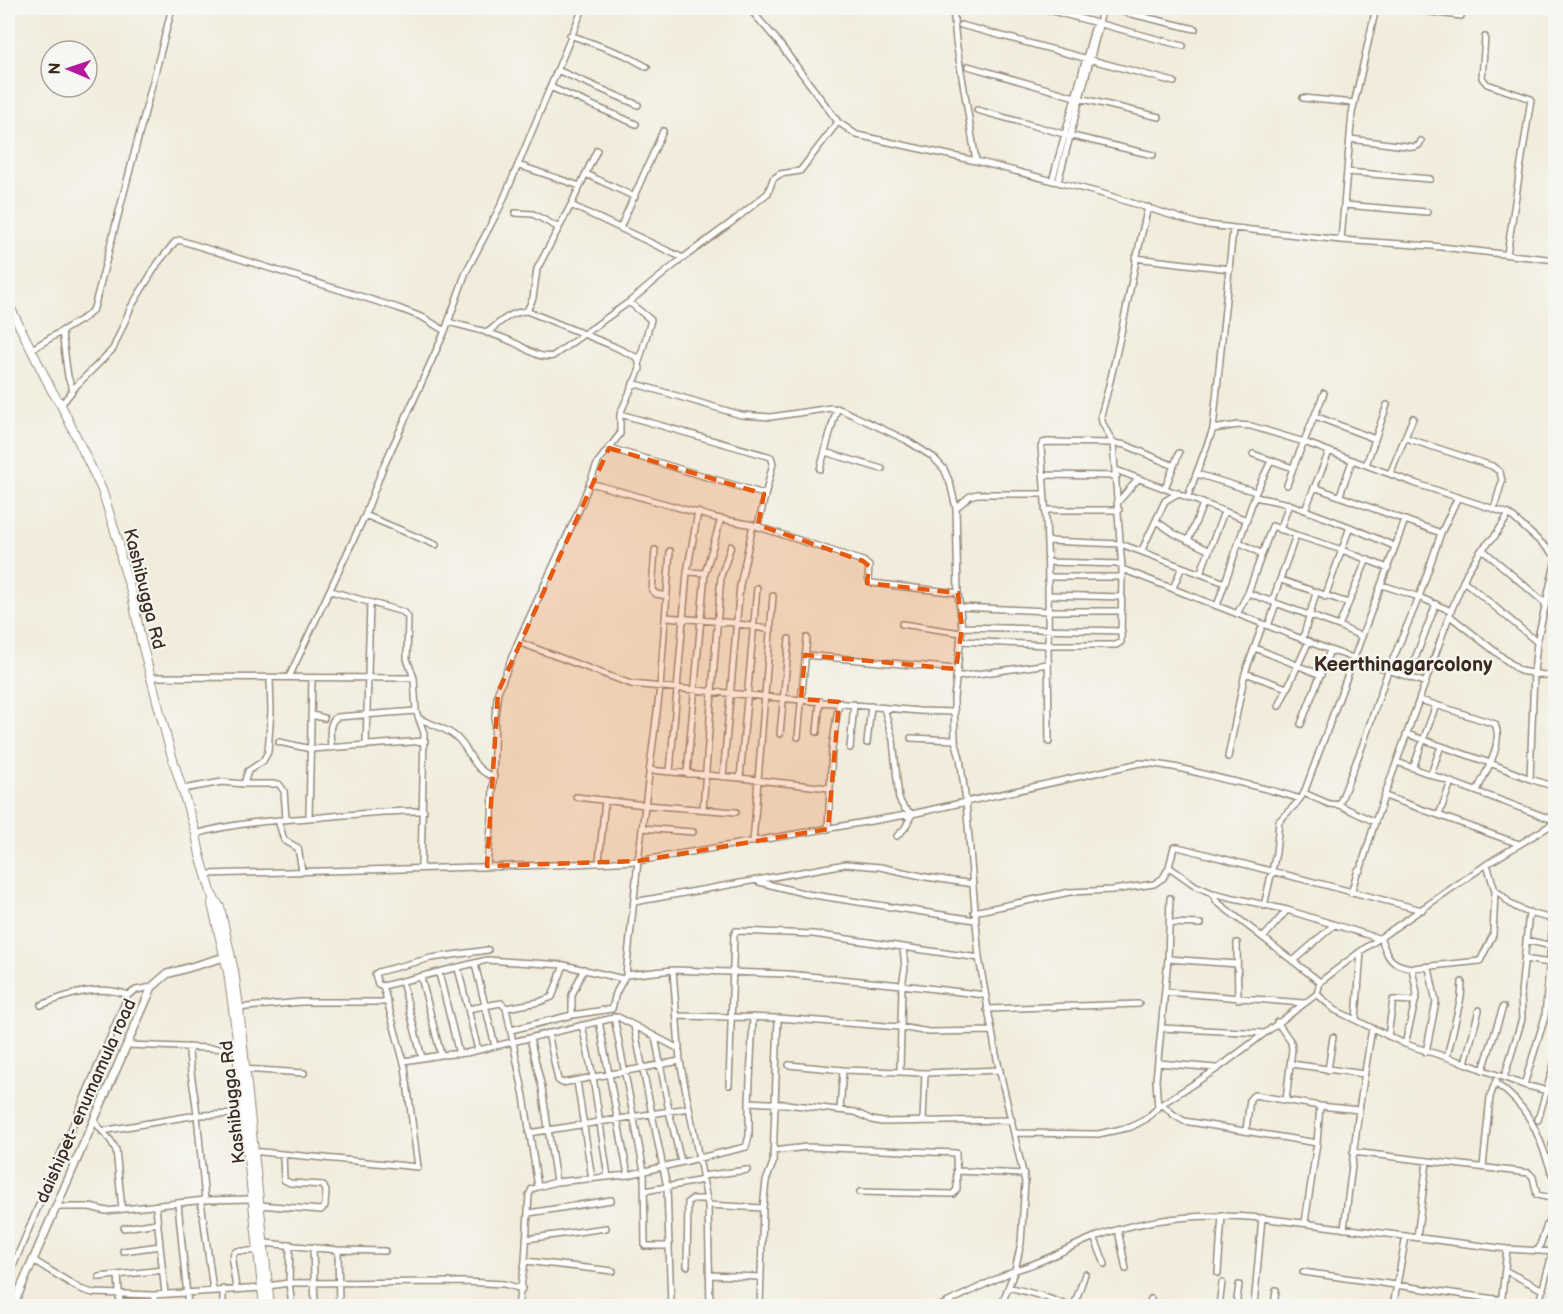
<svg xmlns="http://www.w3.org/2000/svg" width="1563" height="1314" font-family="'Balsamiq Sans',sans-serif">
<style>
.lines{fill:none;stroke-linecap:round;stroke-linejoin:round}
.minor-casing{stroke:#968b7c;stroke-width:8}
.tertiary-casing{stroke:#968b7c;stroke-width:10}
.secondary-casing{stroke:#968b7c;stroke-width:10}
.minor{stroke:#fff;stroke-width:5}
.tertiary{stroke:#fff;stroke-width:7}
.secondary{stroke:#fff;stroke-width:8}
.marked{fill:#e8590c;fill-opacity:0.2;stroke:#e8590c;stroke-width:4.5;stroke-dasharray:12 8;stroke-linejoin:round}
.labels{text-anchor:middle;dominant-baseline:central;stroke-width:4.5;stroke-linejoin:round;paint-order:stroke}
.street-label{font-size:18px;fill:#3b2a1e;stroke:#f6f6f2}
.neighbourhood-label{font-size:20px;font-weight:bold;fill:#3b2a1e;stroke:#f6f6f2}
</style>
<rect width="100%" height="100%" fill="#f6f6f2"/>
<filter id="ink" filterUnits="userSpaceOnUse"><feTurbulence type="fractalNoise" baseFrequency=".0167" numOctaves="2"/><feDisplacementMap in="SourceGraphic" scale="12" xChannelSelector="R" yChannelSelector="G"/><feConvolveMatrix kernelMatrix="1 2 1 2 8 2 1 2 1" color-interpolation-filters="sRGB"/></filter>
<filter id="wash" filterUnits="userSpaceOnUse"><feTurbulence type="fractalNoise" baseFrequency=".008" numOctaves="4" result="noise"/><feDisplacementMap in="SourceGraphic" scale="24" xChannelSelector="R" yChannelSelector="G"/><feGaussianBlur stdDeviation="1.35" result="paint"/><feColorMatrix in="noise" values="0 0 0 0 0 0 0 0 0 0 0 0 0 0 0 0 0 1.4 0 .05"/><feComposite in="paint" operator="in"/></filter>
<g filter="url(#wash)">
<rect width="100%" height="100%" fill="#f1ecdb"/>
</g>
<g filter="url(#ink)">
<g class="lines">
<g class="minor-casing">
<path id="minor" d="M749,8L776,39L838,122L857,135L976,161L1100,193L1199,224L1341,240L1432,246L1556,260
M953,8L956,41L976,161
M1041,8L1183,46
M1106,8L1195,29
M1401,8L1461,16
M961,25L1174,82
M570,35L625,55L647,67
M1485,37L1482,78L1487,84L1531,99L1507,254
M968,66L1075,97L1159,117
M557,70L638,105
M550,87L636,124
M1303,98L1354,103
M977,110L1064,134L1153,155
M1350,139L1414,147L1419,145L1421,141
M518,165L580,186
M1348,172L1430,179
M586,174L635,197
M1052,181L1094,29L1097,25
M1058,182L1098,30L1102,8
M571,205L683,258
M1345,205L1427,212
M1148,207C1131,276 1121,347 1101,415L1102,422L1113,443L1126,445L1174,466
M515,213L533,214L559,228
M620,228L663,131
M1341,240L1352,113L1376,8
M1135,258L1230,269
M629,302L651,320L639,362
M527,311L533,298L537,269L571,205L597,150
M448,322C471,328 495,333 517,344C529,350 539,359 553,356L629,302L683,258L732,222L768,193L773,179L780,174L800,171L838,122
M62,332L68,377L73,390
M487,333C500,322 510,312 527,311L613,346L638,358L640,369L620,414V434L598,462L579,510L518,642L498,692L495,716L492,818L487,866
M32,349L87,316L94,308L172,8
M633,383L741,415L771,417L831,408L842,410L906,440L933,457L944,469L950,483L956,508L958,593L962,627L954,698L955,740L960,758L966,802L979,958L996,1054L1025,1182L1021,1243L1015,1270L1001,1306
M61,405L77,385L113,349L131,307L158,263L175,242L179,240L398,308L424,318L445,331
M620,414L771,457L773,463L758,525
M1315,416L1375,439
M1213,429L1238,425L1251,426L1304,442L1414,483L1509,514L1556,556
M1406,438L1492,466L1500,472L1502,481L1494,509
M609,448L764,494
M825,452L882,469
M1253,454L1293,468L1324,393
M1366,465L1387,405
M820,469L837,408
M1116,470L1247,520
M1197,474L1256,492
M1390,474L1413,418
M1044,475L1117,476
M590,483L716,518L753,525
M1287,485L1293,468
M1314,487L1441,533
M1165,488L1179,453
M1340,495L1352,461
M1188,496L1213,429L1233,229
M1255,497L1289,504
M1118,502L1138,479
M956,508L970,496L977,494H1044
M1045,510H1119
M1305,510L1329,452
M365,515L436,545
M1156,521L1175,534L1208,550
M1280,530L1289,504L1350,527L1394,546
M1296,535L1342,550L1388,568
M1048,541L1121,544L1225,583
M1188,541L1203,504
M1239,542L1262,554
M1482,549L1546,604
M655,550L652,590L656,594L667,596
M1142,550L1165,501L1178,493
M670,551L660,688L638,861L626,975L673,970L680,1061L708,1205L710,1306
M1048,562L1122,564
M1122,569L1330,650L1426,683
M687,572L705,573
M1200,574L1224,512
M1048,577H1122
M1281,580L1348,603
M1465,582L1537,642
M1382,585L1419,597L1451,611
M1173,588L1182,567
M331,591L403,612L408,617L407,659L414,678L416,711L424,733L421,868
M1248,593L1339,626L1362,637
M1049,595L1122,597
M1325,597L1350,527
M1217,606L1256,492L1271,461
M960,607L1047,611H1121
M1237,614L1248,593L1272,526L1296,535L1272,602
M1450,616L1520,671L1556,677
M666,617L735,623L771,630
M902,624L961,633
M1268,626L1276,604
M1339,626L1367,559
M962,627L1122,631
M1303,638L1316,593
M960,641L1048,645H1116L1121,642L1122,569L1113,443L1047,442L1043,443L1041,447C1047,513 1049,578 1048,645L1049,742
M518,642L631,684L919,711L954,712
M1255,648L1321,675
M805,655L956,669
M1245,673L1287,688
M151,677L414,678
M289,677L365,515L382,470L445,331L466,272L501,205L518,165L583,8
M956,677L1048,664
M1408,677L1436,604
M1420,700L1495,724C1504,744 1485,773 1477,791
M1279,706L1309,641
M884,708L893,740L899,799L904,808L912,814L905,828L897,836
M312,715L324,718
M420,719C431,724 445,728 455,736C472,750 470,769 494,777
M1301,724L1330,650
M817,732L820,701
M780,734L789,639
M1407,734L1490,763L1530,779L1556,787
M798,737L807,638
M911,738L955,740
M279,742L311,749L425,741
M867,743L871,706
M366,746L370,603
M331,748C331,738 327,723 337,717L416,711
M850,748L854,704
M1228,757L1245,673L1263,624
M1397,762L1556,821
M1413,768L1436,705
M649,770L740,778L829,788
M670,772L687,572L698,512
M687,774L705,573L721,519
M1431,774L1441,746
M723,777L740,585L753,525L863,561L869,566L868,578L871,583L958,593
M740,778L757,588
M1530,779L1534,673L1537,642L1556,559
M244,784H279L284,791L286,819
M183,789L222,782L244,784L248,771L263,761L268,752L271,711L270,678
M1304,793L1329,804L1339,805L1375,822L1451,611L1467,572L1482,549L1495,536L1509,514
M1385,796L1519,844
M576,797L645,805L736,812
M1339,805L1362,747L1388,671L1419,597L1441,533L1458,497
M703,809L721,576L731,546
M1439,815L1451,782
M309,818L312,678
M278,820L284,840L298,848L302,871
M642,828L693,832
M828,829L832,748L839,702
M196,834C237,822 280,820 323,817C357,814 390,810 424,811
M753,842L773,596
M599,862L605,800
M1169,867L1196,886L1212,893L1217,902L1320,982
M1360,871L1375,822
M205,874L551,865L638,861L912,814L1140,763C1169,764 1194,772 1223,779C1249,785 1275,790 1300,799
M759,882L807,894L975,920
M1495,891C1504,894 1506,902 1514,906C1526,913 1540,916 1554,919
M1212,893L1287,910L1381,939C1388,958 1390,965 1412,968L1417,994L1405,1044
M1351,893L1358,870
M634,902L846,864L880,867L926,877L973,884
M1264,906L1276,853L1279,821L1296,804L1304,793L1405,520
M974,912L1070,892L1113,890L1154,884L1163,878L1169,867L1174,847H1178L1422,910
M1170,923L1201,924
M1263,938L1287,910
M1526,940L1556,947
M1237,943L1238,999
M903,947L905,968L902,985L900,1072L925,1073L923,1121
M1168,959L1237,964
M1524,959L1556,964
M1293,961L1334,925
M475,964L495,1046
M458,968L478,1050
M1412,968L1480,961L1493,935L1495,891L1487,864
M673,970L787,974L902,985L985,995
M439,973L459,1054
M421,977L441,1055
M402,981L422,1058
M383,986L378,984L375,974L378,972L431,958L488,950
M1165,992L1303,1003
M1317,994L1335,1010L1405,1044L1465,1063L1524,1085L1556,1093
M41,1005C69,994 99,984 128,995
M237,1008L301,1002H388
M506,1008L539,1002L552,997L564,965
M468,1009L501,1003L506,1008L524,1096L538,1187L556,1182L628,1175L746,1147L749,1136V1102L753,1017
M987,1009L1139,1004
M572,1015V995L584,969
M677,1016L778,1018L900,1027L929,1032L992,1031
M614,1017L644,1171L645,1246H669
M1356,1019L1361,951
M599,1021L628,1175
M1277,1022L1291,1042L1292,1049L1286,1100
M582,1025L593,1077L608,1177
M634,1026L667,1187L671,1306
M1161,1028L1264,1033
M511,1030L572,1015L612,1009L616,993L624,978
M548,1033L558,1080L562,1083L680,1061
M655,1036L669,1111L681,1162
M1388,1036L1393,1000L1415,1001
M530,1038L542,1088L556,1182
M127,1045L237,1049
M189,1047C189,1070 195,1092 197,1115L244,1114
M1426,1052L1436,1002L1429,968
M1447,1057L1461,997L1462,982
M404,1061L441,1055L466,1053L618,1017L679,1049
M1158,1063L1216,1068
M1465,1063L1479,1010
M1291,1064L1364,1074
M789,1065L843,1070L900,1072
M243,1069L304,1073
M1328,1070L1333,1037
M1483,1070L1503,1007
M925,1073L1000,1070
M1504,1078L1522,1019L1521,993L1529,912
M577,1081L592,1179
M1495,1083C1535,1110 1540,1142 1556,1185
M729,1085L734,935L736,931L813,934L979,958
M1524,1085L1545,1017L1553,919
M749,1102L786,1104L855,1112L872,1120L882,1122L1012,1120
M1162,1104L1174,1115L1184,1121L1317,1143
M1158,1108L1156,1080L1168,959L1170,898
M840,1110L843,1070
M1538,1120L1556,1057
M94,1121L111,1141L116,1150L122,1209
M1246,1130L1250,1099L1254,1095L1320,1106L1359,1110
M102,1131L197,1115L205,1200
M529,1133L689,1108
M1015,1133L1098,1134L1131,1127L1146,1119L1162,1104L1217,1069L1317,994L1320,982L1361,951L1487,864L1556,822
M1552,1145L1556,1132
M251,1151L418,1167L405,1067L383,986L487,960L564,965L623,979
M773,1151L807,1147L956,1153L957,1189L953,1194L860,1192
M1353,1152L1529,1173L1533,1177L1537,1195L1556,1199
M1483,1167L1490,1097L1496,1080
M957,1171L1024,1174
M702,1176L747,1170
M645,1191L703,1180
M201,1201L213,1290
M178,1204L188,1306
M259,1205L321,1210L325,1206L326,1191L323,1185L290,1183L284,1180L283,1154
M708,1205L763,1208L760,1306
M57,1207H90L106,1211L205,1200L252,1199
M156,1207L165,1294
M763,1208L766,1181L773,1163L778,1018
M529,1213L611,1200
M1305,1222L1317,1143L1320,1106
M124,1228L157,1223
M1344,1229L1359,1110L1372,1028
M1118,1230L1126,1269
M1094,1237L1105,1264
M1417,1237L1427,1162
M526,1239L606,1228
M264,1243L338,1250L385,1251
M290,1244L289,1283L292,1306
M313,1247L315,1306
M338,1250L339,1306
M123,1251L160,1246
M1538,1251L1556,1199
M33,1260L80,1289L93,1293L154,1295L262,1288
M525,1261L613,1271
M687,1266L688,1202L692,1199H707
M1506,1271L1543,1290
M1303,1272L1502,1300
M1218,1273L1222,1215
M118,1275L120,1306
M709,1275L760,1277
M99,1277L163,1270
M8,1278L128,995L136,990L152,987
M268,1286L289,1283L465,1282L504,1284L522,1289
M1009,1287L1042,1296L1069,1306
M236,1288L232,1261L234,1253L237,1251H258
M1541,1298L1556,1306
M154,1306V1295
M223,1306V1289
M518,1306L525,1261L529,1195L532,1189L538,1187
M940,1306L1015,1270C1043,1263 1068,1247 1095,1237C1149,1217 1206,1213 1262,1218L1507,1249L1556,1252
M1074,1306L1085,1274
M1148,1306L1151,1299
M1219,1306L1222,1283
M1236,1306L1239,1285
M1254,1306L1262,1218
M1274,1306L1276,1290
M1297,1306H1302
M1393,1306L1406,1236
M1501,1306L1507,1249
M1538,1306L1553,1251"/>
</g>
<g class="tertiary-casing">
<path id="tertiary" d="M13,1306L152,987L167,974L228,956"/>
</g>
<g class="secondary-casing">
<path id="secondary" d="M8,303L52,391L61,405L102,490L119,544L121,558L132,595L141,640L170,750L196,834L200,855L212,895L220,907L234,971L239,1008L270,1306
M213,898L212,904L228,972L237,1038L238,1064L264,1306"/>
</g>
<use href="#minor" class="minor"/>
<use href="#tertiary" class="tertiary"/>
<use href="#secondary" class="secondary"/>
</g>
</g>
<path class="marked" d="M609,448L764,494L758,525L863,561L869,566L867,583L958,593L962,627L956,669L805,655L801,699L839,702L828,829L638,861L487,866L498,692Z"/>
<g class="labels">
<g class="street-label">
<text transform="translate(144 589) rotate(76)">Kashibugga Rd</text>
<text transform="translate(86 1101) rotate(-66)">daishipet- enumamula road</text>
<text transform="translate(233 1102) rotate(-96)">Kashibugga Rd</text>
</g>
<g class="neighbourhood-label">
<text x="1403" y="665">Keerthinagarcolony</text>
</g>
</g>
<rect width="1563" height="1314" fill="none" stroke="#f6f6f2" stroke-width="30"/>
<g transform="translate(69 69) rotate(272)"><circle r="28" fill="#f6f6f2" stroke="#aba49d" stroke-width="1.5"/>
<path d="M0-4.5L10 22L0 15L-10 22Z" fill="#b5179e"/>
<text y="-9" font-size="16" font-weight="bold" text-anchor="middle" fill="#3b2a1e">N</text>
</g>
</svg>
